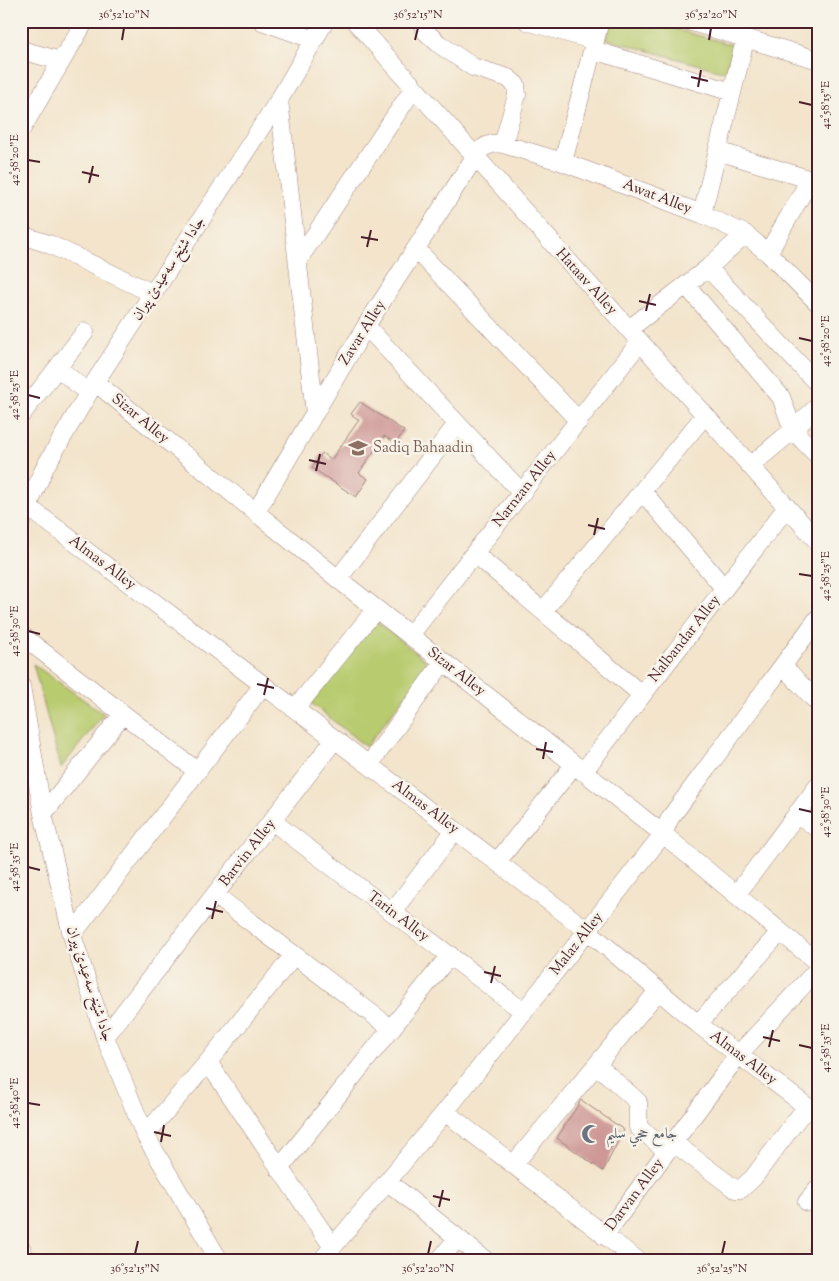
<svg xmlns="http://www.w3.org/2000/svg" width="839" height="1281" font-family="'Sorts Mill Goudy',Amiri,serif">
<style>
.green{fill:#b8cb6e;stroke:#81754c}
.building{fill:#cd9795}
.lines{fill:none;stroke-linecap:round;stroke-linejoin:round}
.minor-casing{stroke:#9e827b;stroke-width:19}
.minor{stroke:#fff;stroke-width:18}
.ticks{fill:none;stroke:#4a1f2b;stroke-width:2}
.labels{text-anchor:middle;dominant-baseline:central;stroke-width:5;stroke-linejoin:round;paint-order:stroke}
.street-label{font-size:15px;fill:#4a1f2b;stroke:#f7f3e8}
.education-label{font-size:15px;fill:#785e54;stroke:#f7f3e8;text-anchor:start}
.worship-label{font-size:15px;fill:#5b616d;stroke:#f7f3e8;text-anchor:start}
.neatline{fill:none;stroke:#4a1f2b;stroke-width:2}
.ticks-label{font-size:12px;text-anchor:middle;fill:#4a1f2b}
</style>
<rect width="100%" height="100%" fill="#f7f3e8"/>
<filter id="ink" filterUnits="userSpaceOnUse"><feTurbulence type="fractalNoise" baseFrequency=".02" numOctaves="2"/><feDisplacementMap in="SourceGraphic" scale="10" xChannelSelector="R" yChannelSelector="G"/><feConvolveMatrix kernelMatrix="1 2 1 2 8 2 1 2 1" color-interpolation-filters="sRGB"/></filter>
<filter id="wash" filterUnits="userSpaceOnUse"><feTurbulence type="fractalNoise" baseFrequency=".0096" numOctaves="4" result="noise"/><feDisplacementMap in="SourceGraphic" scale="20" xChannelSelector="R" yChannelSelector="G"/><feGaussianBlur stdDeviation="1.12" result="paint"/><feColorMatrix in="noise" values="0 0 0 0 0 0 0 0 0 0 0 0 0 0 0 0 0 1.4 0 .05"/><feComposite in="paint" operator="in"/></filter>
<g filter="url(#wash)">
<rect width="100%" height="100%" fill="#f3e4cb"/>
<path class="green" d="M611,21H646L733,45L725,72L606,39Z
M375,620L430,664L366,747L311,703Z
M33,664L104,714L61,768Z"/>
<g id="blocks">
<path class="building" d="M360,402L404,431L396,443L384,436L359,473L368,479L356,497L312,468L322,453L331,460L359,420L351,414Z
M581,1100L624,1130L603,1171L557,1138Z"/>
</g>
</g>
<g filter="url(#ink)">
<use href="#blocks" fill-opacity="0" stroke="#9e827b" stroke-width="1"/>
<g class="lines">
<g class="minor-casing">
<path id="minor" d="M262,21L315,40
M355,21L818,542
M422,21L426,32L439,44L473,67L508,78L516,85L517,95L503,144
M527,21L595,41
M688,21L818,60
M21,50L61,61
M593,50L732,92
M279,100L315,413
M21,130L85,21
M718,151L818,182
M563,162L600,21
M702,214L745,40
M21,235L49,244L154,294
M416,249L579,421
M768,253L810,180
M298,260L414,88
M708,268L818,384
M686,285L781,397L793,430L818,456
M366,326L522,493
M629,329L708,268L745,234
M58,368L88,393
M95,382L338,579L663,834L818,963
M21,415L85,332
M750,466L793,430L818,406
M642,491L724,588
M27,506L588,931L698,1024L818,1115
M256,512L366,326L478,152C485,145 493,142 503,144L563,162L702,214L745,234L768,253L818,303
M21,522L45,467L95,382L279,100L325,21
M474,553L642,695
M338,579L457,424
M543,611L705,415
M21,635L197,771
M410,635L640,342
M783,666L818,703
M21,686L43,814L72,935L105,1037L145,1135L219,1260
M295,709L376,609
M369,765L443,662
M583,772L787,507
M797,813L818,829
M43,814L123,714
M272,821L524,1012
M497,862L574,765
M215,895L392,1029
M736,895L818,786
M392,912L455,830
M72,935L263,685
M698,1024L780,932
M105,1037L335,739
M208,1062L332,1246
M597,1065L638,1102V1127L667,1151
M445,1112L637,1260
M145,1135L208,1062L294,955
M674,1143L735,1189H741L753,1178L807,1106
M513,1165L658,991
M279,1169L450,955
M388,1182L485,1260
M807,1202L818,1189
M604,1236L739,1054L818,969
M21,1248L26,1260
M322,1260L445,1112L663,834L670,818L818,618
M440,1260L457,1238
M817,1260L818,1250"/>
</g>
<use href="#minor" class="minor"/>
</g>
</g>
<path class="ticks" d="M122,40L124,28M415,40L418,28M709,40L711,28M691,77L708,81M698,87L701,70M799,102L812,105M28,160L40,162M82,172L99,176M89,183L93,166M361,237L378,240M367,247L371,230M639,301L656,305M646,311L650,294M799,338L812,341M28,395L40,398M309,460L326,464M316,471L320,454M588,525L605,529M594,535L598,518M799,574L812,576M28,631L40,634M257,684L274,688M264,695L268,678M536,749L553,752M543,759L546,742M799,809L812,812M28,867L40,870M206,908L223,912M212,919L216,901M484,972L501,976M491,983L495,966M763,1037L780,1041M799,1045L812,1048M769,1047L773,1030M28,1103L40,1105M154,1132L171,1136M161,1142L164,1125M433,1196L450,1200M439,1207L443,1190M135,1254L138,1241M428,1254L431,1241M722,1254L725,1241"/>
<defs>
<g id="school-bare" transform="scale(1.5)"><path d="M0-5L7-2L0 1L-7-2ZM-4 1L0 2.5L4 1V4Q0 6-4 4Z" fill="#8d6e63" stroke="#f7f3e8" stroke-width="2.5" paint-order="stroke"/></g>
<g id="mosque-bare" transform="scale(1.5)"><path d="M3.5-4.9A6 6 0 1 0 3.5 4.9A5 5 0 1 1 3.5-4.9Z" fill="#6b7280" stroke="#f7f3e8" stroke-width="2.5" paint-order="stroke"/></g>
</defs>
<g fill-rule="evenodd">
<use href="#school-bare" x="358" y="448"/>
<use href="#mosque-bare" x="591" y="1134"/>
</g>
<g class="labels">
<g class="street-label">
<text transform="translate(657 197) rotate(21)">Awat Alley</text>
<text transform="translate(169 269) rotate(-57)">جادا شێخ سەعیدێ پیران</text>
<text transform="translate(586 282) rotate(48)">Hataav Alley</text>
<text transform="translate(363 333) rotate(-58)">Zavar Alley</text>
<text transform="translate(140 419) rotate(39)">Sizar Alley</text>
<text transform="translate(525 489) rotate(-52)">Narnzan Alley</text>
<text transform="translate(102 563) rotate(37)">Almas Alley</text>
<text transform="translate(685 639) rotate(-52)">Nalbandar Alley</text>
<text transform="translate(456 672) rotate(38)">Sizar Alley</text>
<text transform="translate(425 807) rotate(37)">Almas Alley</text>
<text transform="translate(248 853) rotate(-52)">Barvin Alley</text>
<text transform="translate(398 917) rotate(37)">Tarin Alley</text>
<text transform="translate(577 944) rotate(-52)">Malaz Alley</text>
<text transform="translate(89 984) rotate(72)">جادا شێخ سەعیدێ پیران</text>
<text transform="translate(743 1058) rotate(37)">Almas Alley</text>
<text transform="translate(635 1195) rotate(-53)">Darvan Alley</text>
</g>
<g class="education-label">
<text x="373" y="448">Sadiq Bahaadin</text>
</g>
<g class="worship-label">
<text x="606" y="1134">جامع حجي سليم</text>
</g>
</g>
<rect width="839" height="1281" fill="none" stroke="#f7f3e8" stroke-width="55"/>
<rect x="28" y="28" width="784" height="1226" class="neatline"/>
<g class="ticks-label">
<text x="124" y="18">36°52'10"N</text>
<text x="418" y="18">36°52'15"N</text>
<text x="711" y="18">36°52'20"N</text>
<text transform="translate(825 105) rotate(-90)" y="4">42°58'15"E</text>
<text transform="translate(14 160) rotate(-90)" y="4">42°58'20"E</text>
<text transform="translate(825 341) rotate(-90)" y="4">42°58'20"E</text>
<text transform="translate(14 395) rotate(-90)" y="4">42°58'25"E</text>
<text transform="translate(825 576) rotate(-90)" y="4">42°58'25"E</text>
<text transform="translate(14 631) rotate(-90)" y="4">42°58'30"E</text>
<text transform="translate(825 812) rotate(-90)" y="4">42°58'30"E</text>
<text transform="translate(14 867) rotate(-90)" y="4">42°58'35"E</text>
<text transform="translate(825 1048) rotate(-90)" y="4">42°58'35"E</text>
<text transform="translate(14 1103) rotate(-90)" y="4">42°58'40"E</text>
<text x="135" y="1272">36°52'15"N</text>
<text x="428" y="1272">36°52'20"N</text>
<text x="722" y="1272">36°52'25"N</text>
</g>
</svg>
